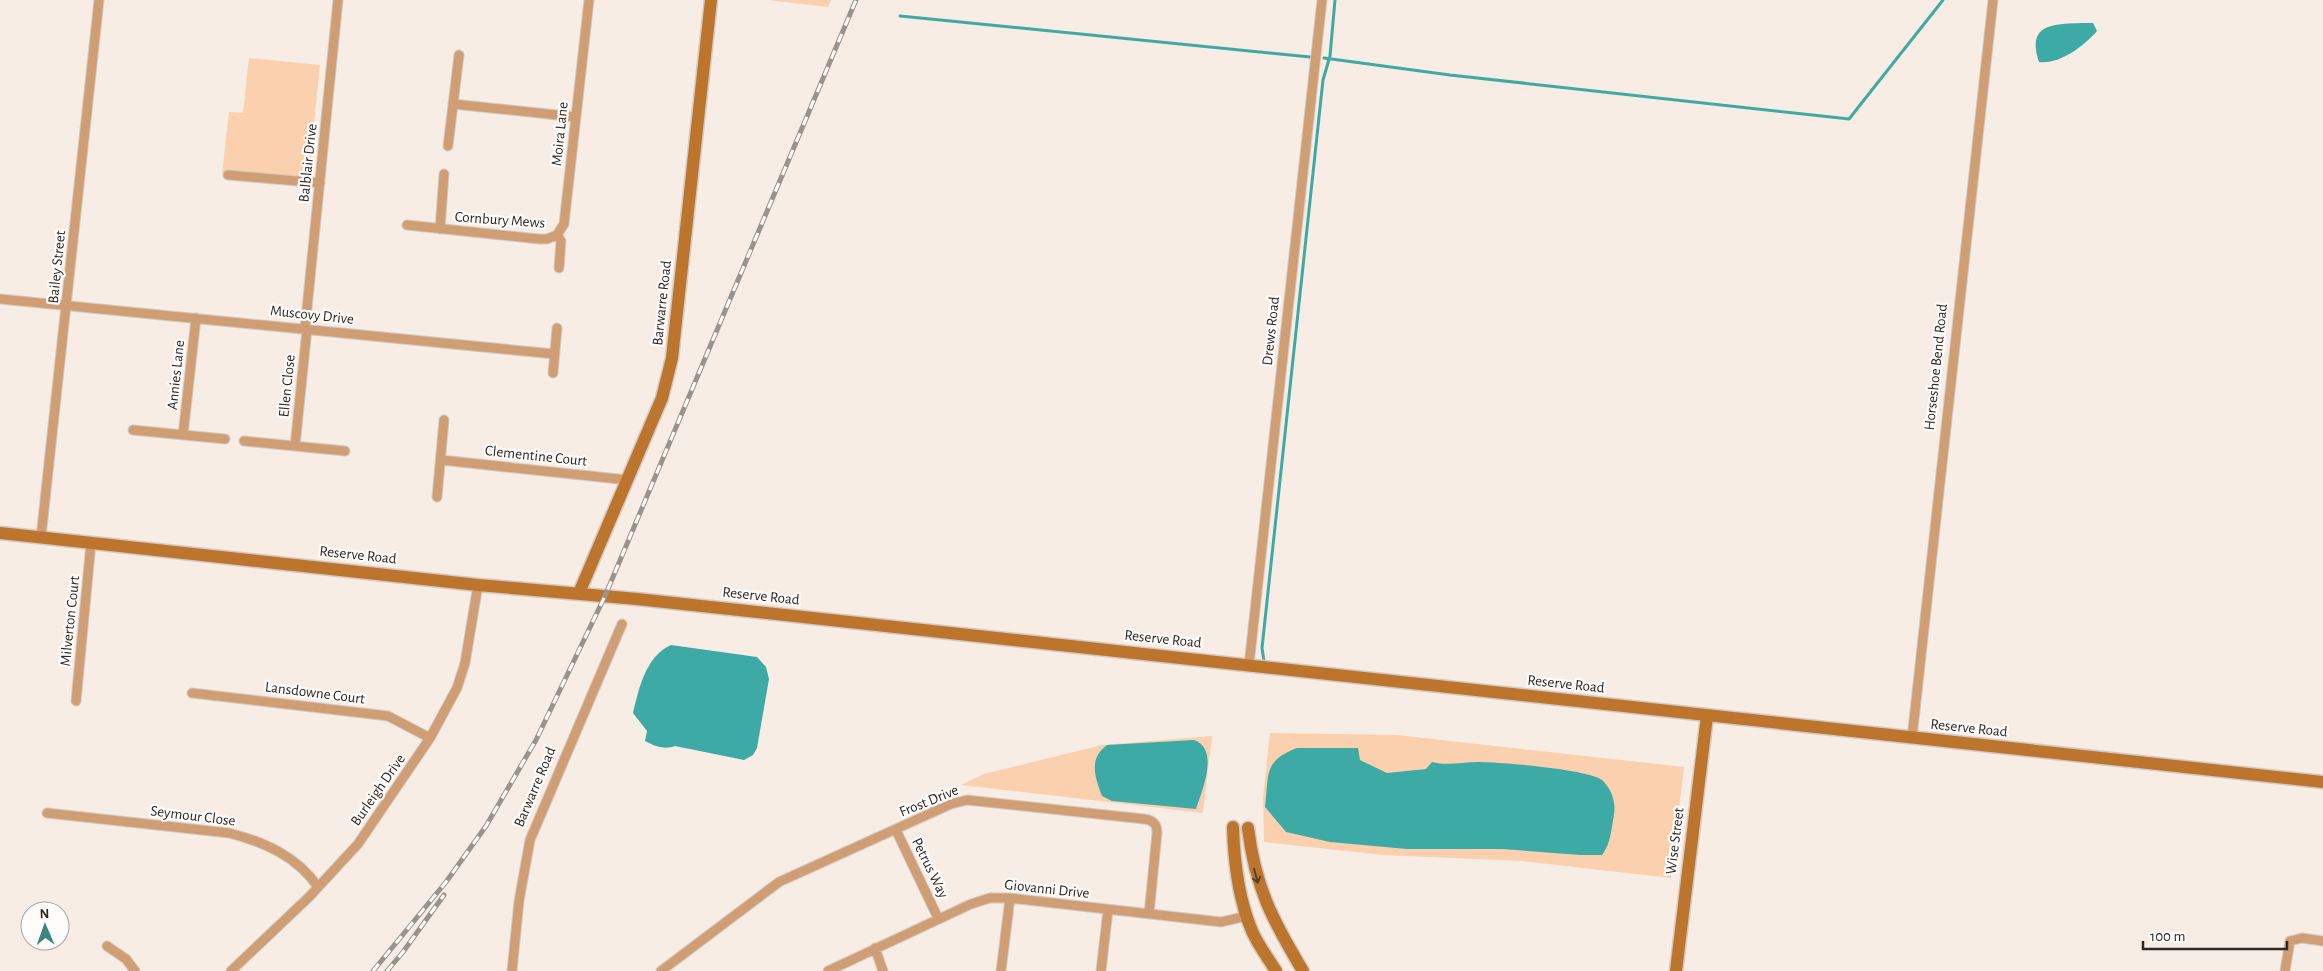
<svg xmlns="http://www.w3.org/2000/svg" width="2323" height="971" font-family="'Alegreya Sans',sans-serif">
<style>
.green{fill:#fad0ae}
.water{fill:#3eaaa6}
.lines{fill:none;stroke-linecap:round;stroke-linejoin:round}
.stream{stroke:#3eaaa6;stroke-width:3}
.street-casing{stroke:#d3cac1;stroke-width:11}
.secondary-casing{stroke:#d3cac1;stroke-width:15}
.street{stroke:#d09e75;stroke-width:9}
.secondary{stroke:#bd752e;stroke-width:12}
.rail-casing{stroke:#9a938c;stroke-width:5}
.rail{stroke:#fefcfa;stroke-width:3;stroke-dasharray:9;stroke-linecap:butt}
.oneway{stroke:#583f27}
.labels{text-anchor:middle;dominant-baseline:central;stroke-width:4.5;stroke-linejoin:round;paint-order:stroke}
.street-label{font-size:15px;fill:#2c2824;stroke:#fefcfa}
</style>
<rect width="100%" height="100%" fill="#f8ede4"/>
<path class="green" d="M768,0H831L828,7Z
M249,58L320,65L308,182L222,174L229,112L243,113Z
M1270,733L1397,735L1684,767L1671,878L1521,861L1383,855L1264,842L1263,797Z
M1212,736L1203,813L961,785L984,774L1102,745Z"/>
<path class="water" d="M2082,23H2093L2097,31C2084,46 2059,65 2039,62C2026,24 2053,24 2082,23Z
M671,645L757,657L766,667L769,679L757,748L753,755L744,760L675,746C665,750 654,746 645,741L647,731L633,713C639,688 646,656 671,645Z
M1194,740C1220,749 1202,791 1196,809L1112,801L1102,796C1095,777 1088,759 1107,745Z
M1297,748H1358L1360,760L1387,773L1426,769L1432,762C1447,766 1462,762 1478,762C1499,762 1588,769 1602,780C1612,789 1616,803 1614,815C1611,830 1611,843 1602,855H1580L1502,849H1407L1330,842L1286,832L1265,807C1269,774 1263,761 1297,748Z"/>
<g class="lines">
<path class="stream" d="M900,16L1310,57
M1324,58L1450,75L1849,119L1943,0
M1264,661L1262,648L1323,80L1330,56L1335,0"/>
<g class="street-casing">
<path id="street" d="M453,104L576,117
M448,146L459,55
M228,175L320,183
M407,225L539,239H547L557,235
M440,229L444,174
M559,268L561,241L557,235L564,224L589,0
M0,299L554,354
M305,328L338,0
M553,373L557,328
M133,430L225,439
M183,435L196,318
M244,441L345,451
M295,446L307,329
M441,460L628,480
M437,497L444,420
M41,537L99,0
M1249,665L1322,0
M192,693L388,716L430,738
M76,701L91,543
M1912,738L1993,0
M47,813L229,833C264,842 297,856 318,887
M896,830L938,918
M107,946L126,959L135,971
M875,948L883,971
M231,971L309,897L358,844L430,738L457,688L465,663L478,585
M512,971L519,901L530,840L622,624
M661,971L779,882L951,804L967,800L1144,819C1153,820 1157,824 1157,833L1149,914
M828,971L971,904L990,898H1010L1221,922L1247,916
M1001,971L1010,898
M1101,971L1108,910
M2285,971L2290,941L2302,938L2323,941"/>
</g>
<g class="secondary-casing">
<path id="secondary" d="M0,533L478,585L637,599L2323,782
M579,593L662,398L672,358L711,0
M1233,827C1234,862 1238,898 1252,931C1258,945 1268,958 1276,971
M1248,828C1255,887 1273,921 1303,971
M1676,971L1707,716"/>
</g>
<use href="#street" class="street"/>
<use href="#secondary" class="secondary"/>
<g class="rail-casing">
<path id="rail" d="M373,971L446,882L486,826L536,740L605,596L856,0
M387,971L403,952L444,895"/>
</g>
<use href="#rail" class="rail"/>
</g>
<defs><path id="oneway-shaft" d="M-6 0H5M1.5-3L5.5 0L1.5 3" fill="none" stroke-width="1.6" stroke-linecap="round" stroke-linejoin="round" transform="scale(1.25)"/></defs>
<use class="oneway" href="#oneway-shaft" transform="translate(1256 876) rotate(75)"/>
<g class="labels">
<g class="street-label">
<text transform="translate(560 134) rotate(-84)">Moira Lane</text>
<text transform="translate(308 163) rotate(-84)">Balblair Drive</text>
<text transform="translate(500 220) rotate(4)">Cornbury Mews</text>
<text transform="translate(57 267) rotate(-84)">Bailey Street</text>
<text transform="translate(662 303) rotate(-84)">Barwarre Road</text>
<text transform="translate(312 315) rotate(6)">Muscovy Drive</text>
<text transform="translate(1271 331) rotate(-84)">Drews Road</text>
<text transform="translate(1936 367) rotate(-84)">Horseshoe Bend Road</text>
<text transform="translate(176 375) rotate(-84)">Annies Lane</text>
<text transform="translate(287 386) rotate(-84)">Ellen Close</text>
<text transform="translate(536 456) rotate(6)">Clementine Court</text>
<text transform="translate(358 555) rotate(6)">Reserve Road</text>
<text transform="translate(761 596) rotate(6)">Reserve Road</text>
<text transform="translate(70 621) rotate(-84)">Milverton Court</text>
<text transform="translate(1163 639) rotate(6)">Reserve Road</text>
<text transform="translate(1566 684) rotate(6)">Reserve Road</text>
<text transform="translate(315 693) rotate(7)">Lansdowne Court</text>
<text transform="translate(1969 728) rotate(6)">Reserve Road</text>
<text transform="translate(535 787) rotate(-67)">Barwarre Road</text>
<text transform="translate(378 790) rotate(-55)">Burleigh Drive</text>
<text transform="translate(929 801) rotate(-22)">Frost Drive</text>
<text transform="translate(193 816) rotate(7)">Seymour Close</text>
<text transform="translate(1675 841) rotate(-83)">Wise Street</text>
<text transform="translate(930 868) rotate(64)">Petrus Way</text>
<text transform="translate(1047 889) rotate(6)">Giovanni Drive</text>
</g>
</g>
<g transform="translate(45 926) rotate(358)"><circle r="24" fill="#fefcfa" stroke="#aaa7a4"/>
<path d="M0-4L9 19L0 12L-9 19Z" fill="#3d8582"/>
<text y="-8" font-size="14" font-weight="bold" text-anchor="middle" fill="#2c2824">N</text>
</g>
<path d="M2143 941v8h144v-8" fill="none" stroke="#2c2824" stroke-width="2.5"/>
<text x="2150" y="941" font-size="15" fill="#2c2824" stroke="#fefcfa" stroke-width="4" paint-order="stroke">100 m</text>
</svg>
